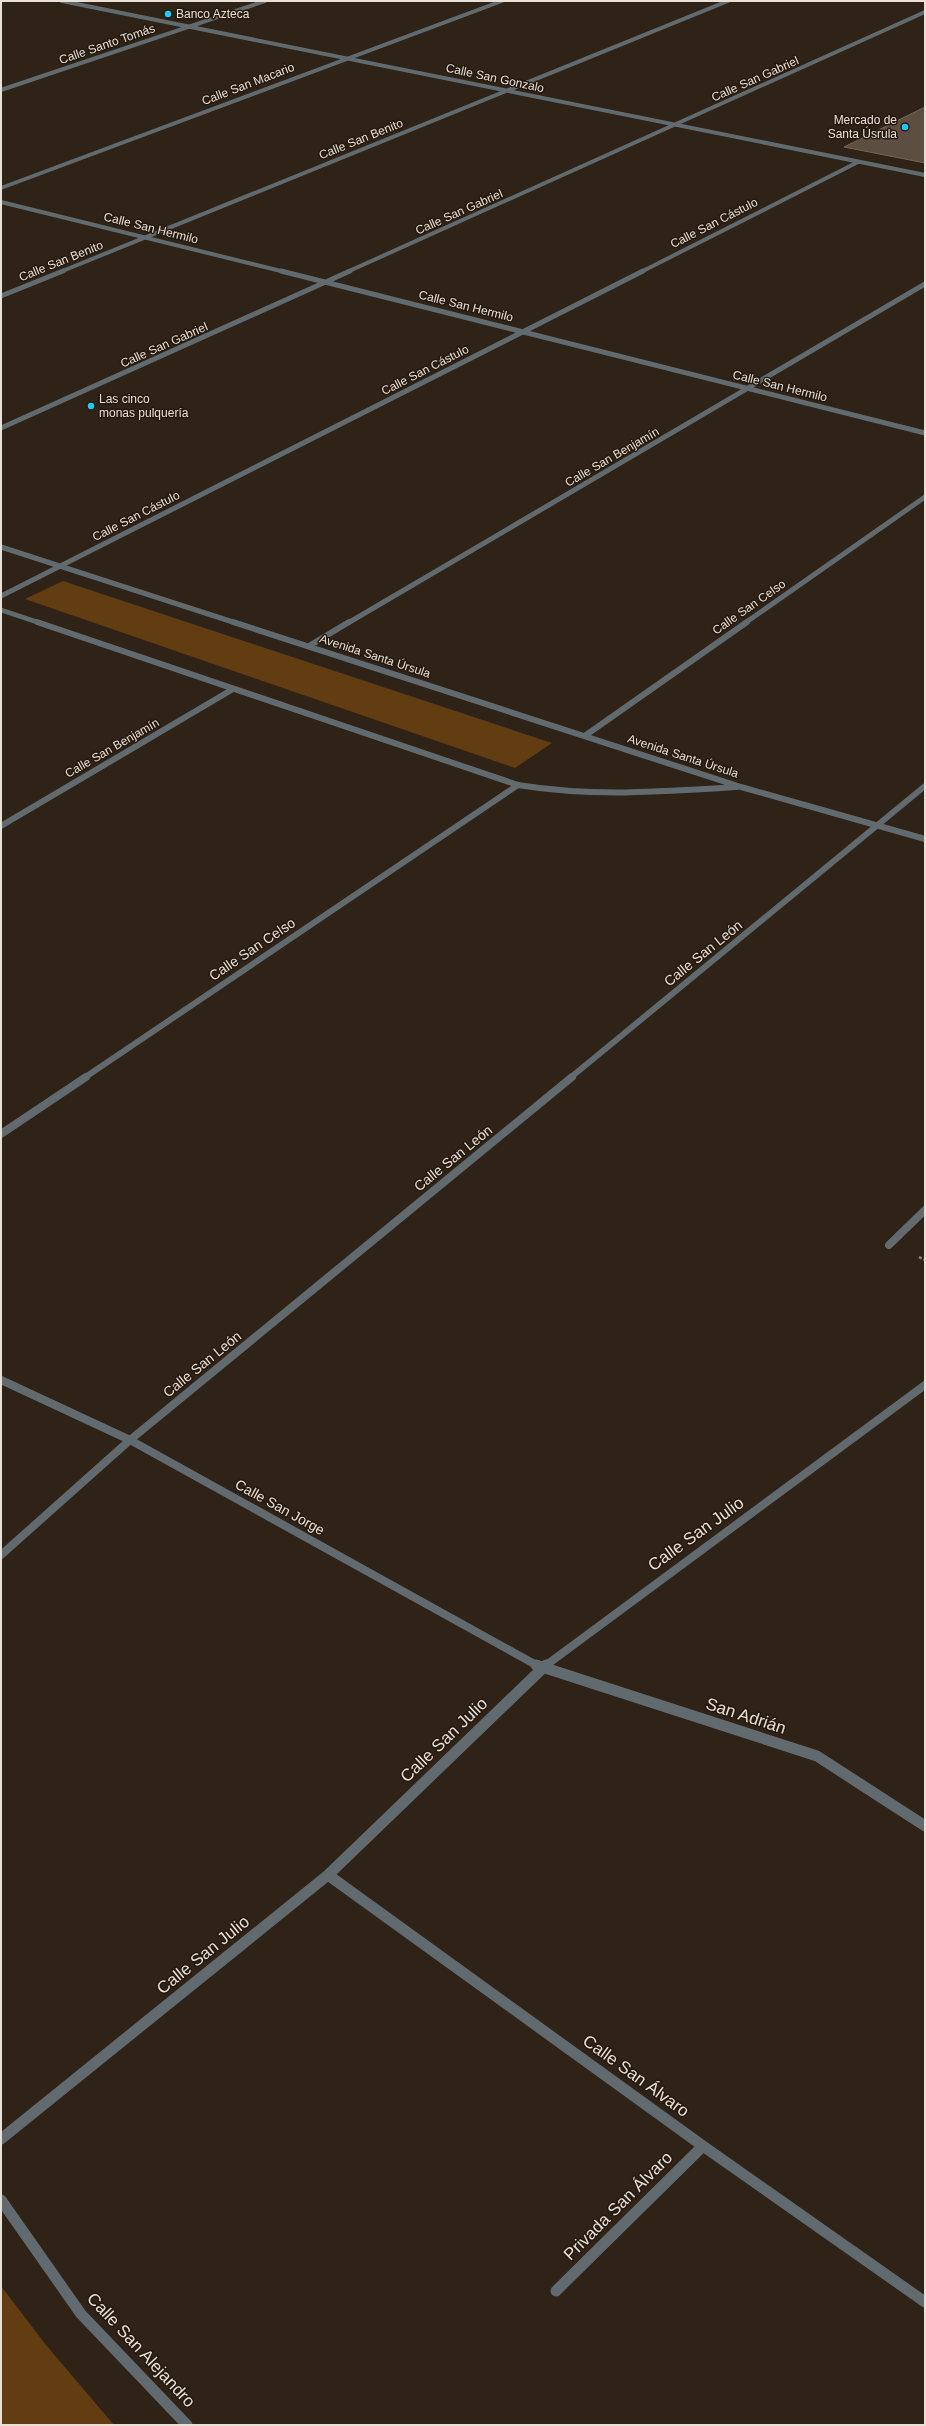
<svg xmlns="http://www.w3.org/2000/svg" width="926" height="2426" font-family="Arial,sans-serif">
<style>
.green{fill:#613d11}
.building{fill:#5c4e40;stroke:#746557}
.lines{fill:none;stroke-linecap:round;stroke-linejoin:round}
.path{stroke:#91867c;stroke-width:2.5;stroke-dasharray:3 2;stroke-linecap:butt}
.minor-far4{stroke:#616b6f;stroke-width:4}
.minor-far3{stroke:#616b6f;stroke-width:5}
.minor-far2{stroke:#616b6f;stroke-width:6}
.minor-far1{stroke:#616b6f;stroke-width:8}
.minor{stroke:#616b6f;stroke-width:11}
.tertiary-far2{stroke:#616b6f;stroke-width:4}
.tertiary-far1{stroke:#616b6f;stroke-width:5}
.tertiary{stroke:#616b6f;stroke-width:6}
.poi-dot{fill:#1dc9fc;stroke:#25190d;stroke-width:1.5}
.labels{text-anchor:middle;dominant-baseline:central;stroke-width:3;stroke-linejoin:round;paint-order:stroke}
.far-poi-label{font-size:12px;fill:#e9e0d8;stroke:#25190d;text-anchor:start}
.far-street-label{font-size:12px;fill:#e9e0d8;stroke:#25190d}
.street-label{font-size:14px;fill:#e9e0d8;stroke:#25190d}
.near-street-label{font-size:17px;fill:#e9e0d8;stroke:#25190d}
</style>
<rect width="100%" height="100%" fill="#2f2216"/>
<path class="green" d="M63,581L552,743L515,768L25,599Z
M1,2286L46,2345L114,2425H1Z"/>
<path class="building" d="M925,107V163L844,147Z"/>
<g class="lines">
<path class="path" d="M919,1257L925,1260"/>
<path class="minor-far4" d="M62,1L925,175
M1,188L502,1
M1,202L285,272
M60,272L728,1
M347,272L925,12
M641,272L858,162"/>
<path class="minor-far3" d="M281,271L925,433
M1,296L63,271
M1,428L350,271
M1,596L643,271
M348,623L925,284
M745,623L925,497"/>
<path class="minor-far2" d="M309,646L349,622
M586,735L747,622
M1,826L233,689
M84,1078L518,785
M570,1078L925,786"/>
<path class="minor-far1" d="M1,1134L86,1077
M889,1245L925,1210
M1,1380L130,1440L538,1666
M1,1555L130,1440L572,1077
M545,1666L925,1385"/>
<path class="minor" d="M536,1665L817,1756L925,1826
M328,1875L703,2146L925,2302
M1,2139L328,1875L546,1665
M1,2200L81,2314L187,2425
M556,2291L703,2146"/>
<path class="tertiary-far2" d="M1,90L265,1"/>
<path class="tertiary-far1" d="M1,547L236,623
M1,610L40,623"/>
<path class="tertiary" d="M37,622L518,785C591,797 663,792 737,787
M233,622L741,787L925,839"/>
</g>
<g class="poi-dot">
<circle cx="168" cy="14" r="4"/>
<circle cx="905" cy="127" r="4"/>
<circle cx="91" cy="406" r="4"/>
</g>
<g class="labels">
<g class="far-poi-label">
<text x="176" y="14">Banco Azteca</text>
<text x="897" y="120" text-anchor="end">Mercado de<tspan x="897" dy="14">Santa Úsrula</tspan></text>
<text x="99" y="399">Las cinco<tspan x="99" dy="14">monas pulquería</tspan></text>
</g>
<g class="far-street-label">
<text transform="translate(107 44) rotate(-19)">Calle Santo Tomás</text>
<text transform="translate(495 78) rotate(12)">Calle San Gonzalo</text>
<text transform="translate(755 79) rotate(-24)">Calle San Gabriel</text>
<text transform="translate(248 84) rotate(-21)">Calle San Macario</text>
<text transform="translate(361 139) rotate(-22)">Calle San Benito</text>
<text transform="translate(459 212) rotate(-24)">Calle San Gabriel</text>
<text transform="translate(714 223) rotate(-27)">Calle San Cástulo</text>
<text transform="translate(151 228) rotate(14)">Calle San Hermilo</text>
<text transform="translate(61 261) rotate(-22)">Calle San Benito</text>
<text transform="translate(466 306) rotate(14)">Calle San Hermilo</text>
<text transform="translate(164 345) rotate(-24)">Calle San Gabriel</text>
<text transform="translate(425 370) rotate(-27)">Calle San Cástulo</text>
<text transform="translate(780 386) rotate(14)">Calle San Hermilo</text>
<text transform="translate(612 457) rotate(-30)">Calle San Benjamín</text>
<text transform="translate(136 516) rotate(-27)">Calle San Cástulo</text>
<text transform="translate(749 607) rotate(-35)">Calle San Celso</text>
<text transform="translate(375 656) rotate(18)">Avenida Santa Úrsula</text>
<text transform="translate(112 748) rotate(-30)">Calle San Benjamín</text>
<text transform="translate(683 756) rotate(18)">Avenida Santa Úrsula</text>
</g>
<g class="street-label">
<text transform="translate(252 949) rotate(-34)">Calle San Celso</text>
<text transform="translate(703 953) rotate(-39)">Calle San León</text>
<text transform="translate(453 1158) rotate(-39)">Calle San León</text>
<text transform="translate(202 1364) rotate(-39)">Calle San León</text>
<text transform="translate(280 1507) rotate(29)">Calle San Jorge</text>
</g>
<g class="near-street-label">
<text transform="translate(696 1534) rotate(-36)">Calle San Julio</text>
<text transform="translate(746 1716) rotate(18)">San Adrián</text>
<text transform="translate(444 1740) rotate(-44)">Calle San Julio</text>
<text transform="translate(203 1955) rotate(-39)">Calle San Julio</text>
<text transform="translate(636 2076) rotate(36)">Calle San Álvaro</text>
<text transform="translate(618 2206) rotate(-45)">Privada San Álvaro</text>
<text transform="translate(141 2350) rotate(47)">Calle San Alejandro</text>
</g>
</g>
<rect width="926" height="2426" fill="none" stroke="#e9e0d8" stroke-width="4"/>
</svg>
